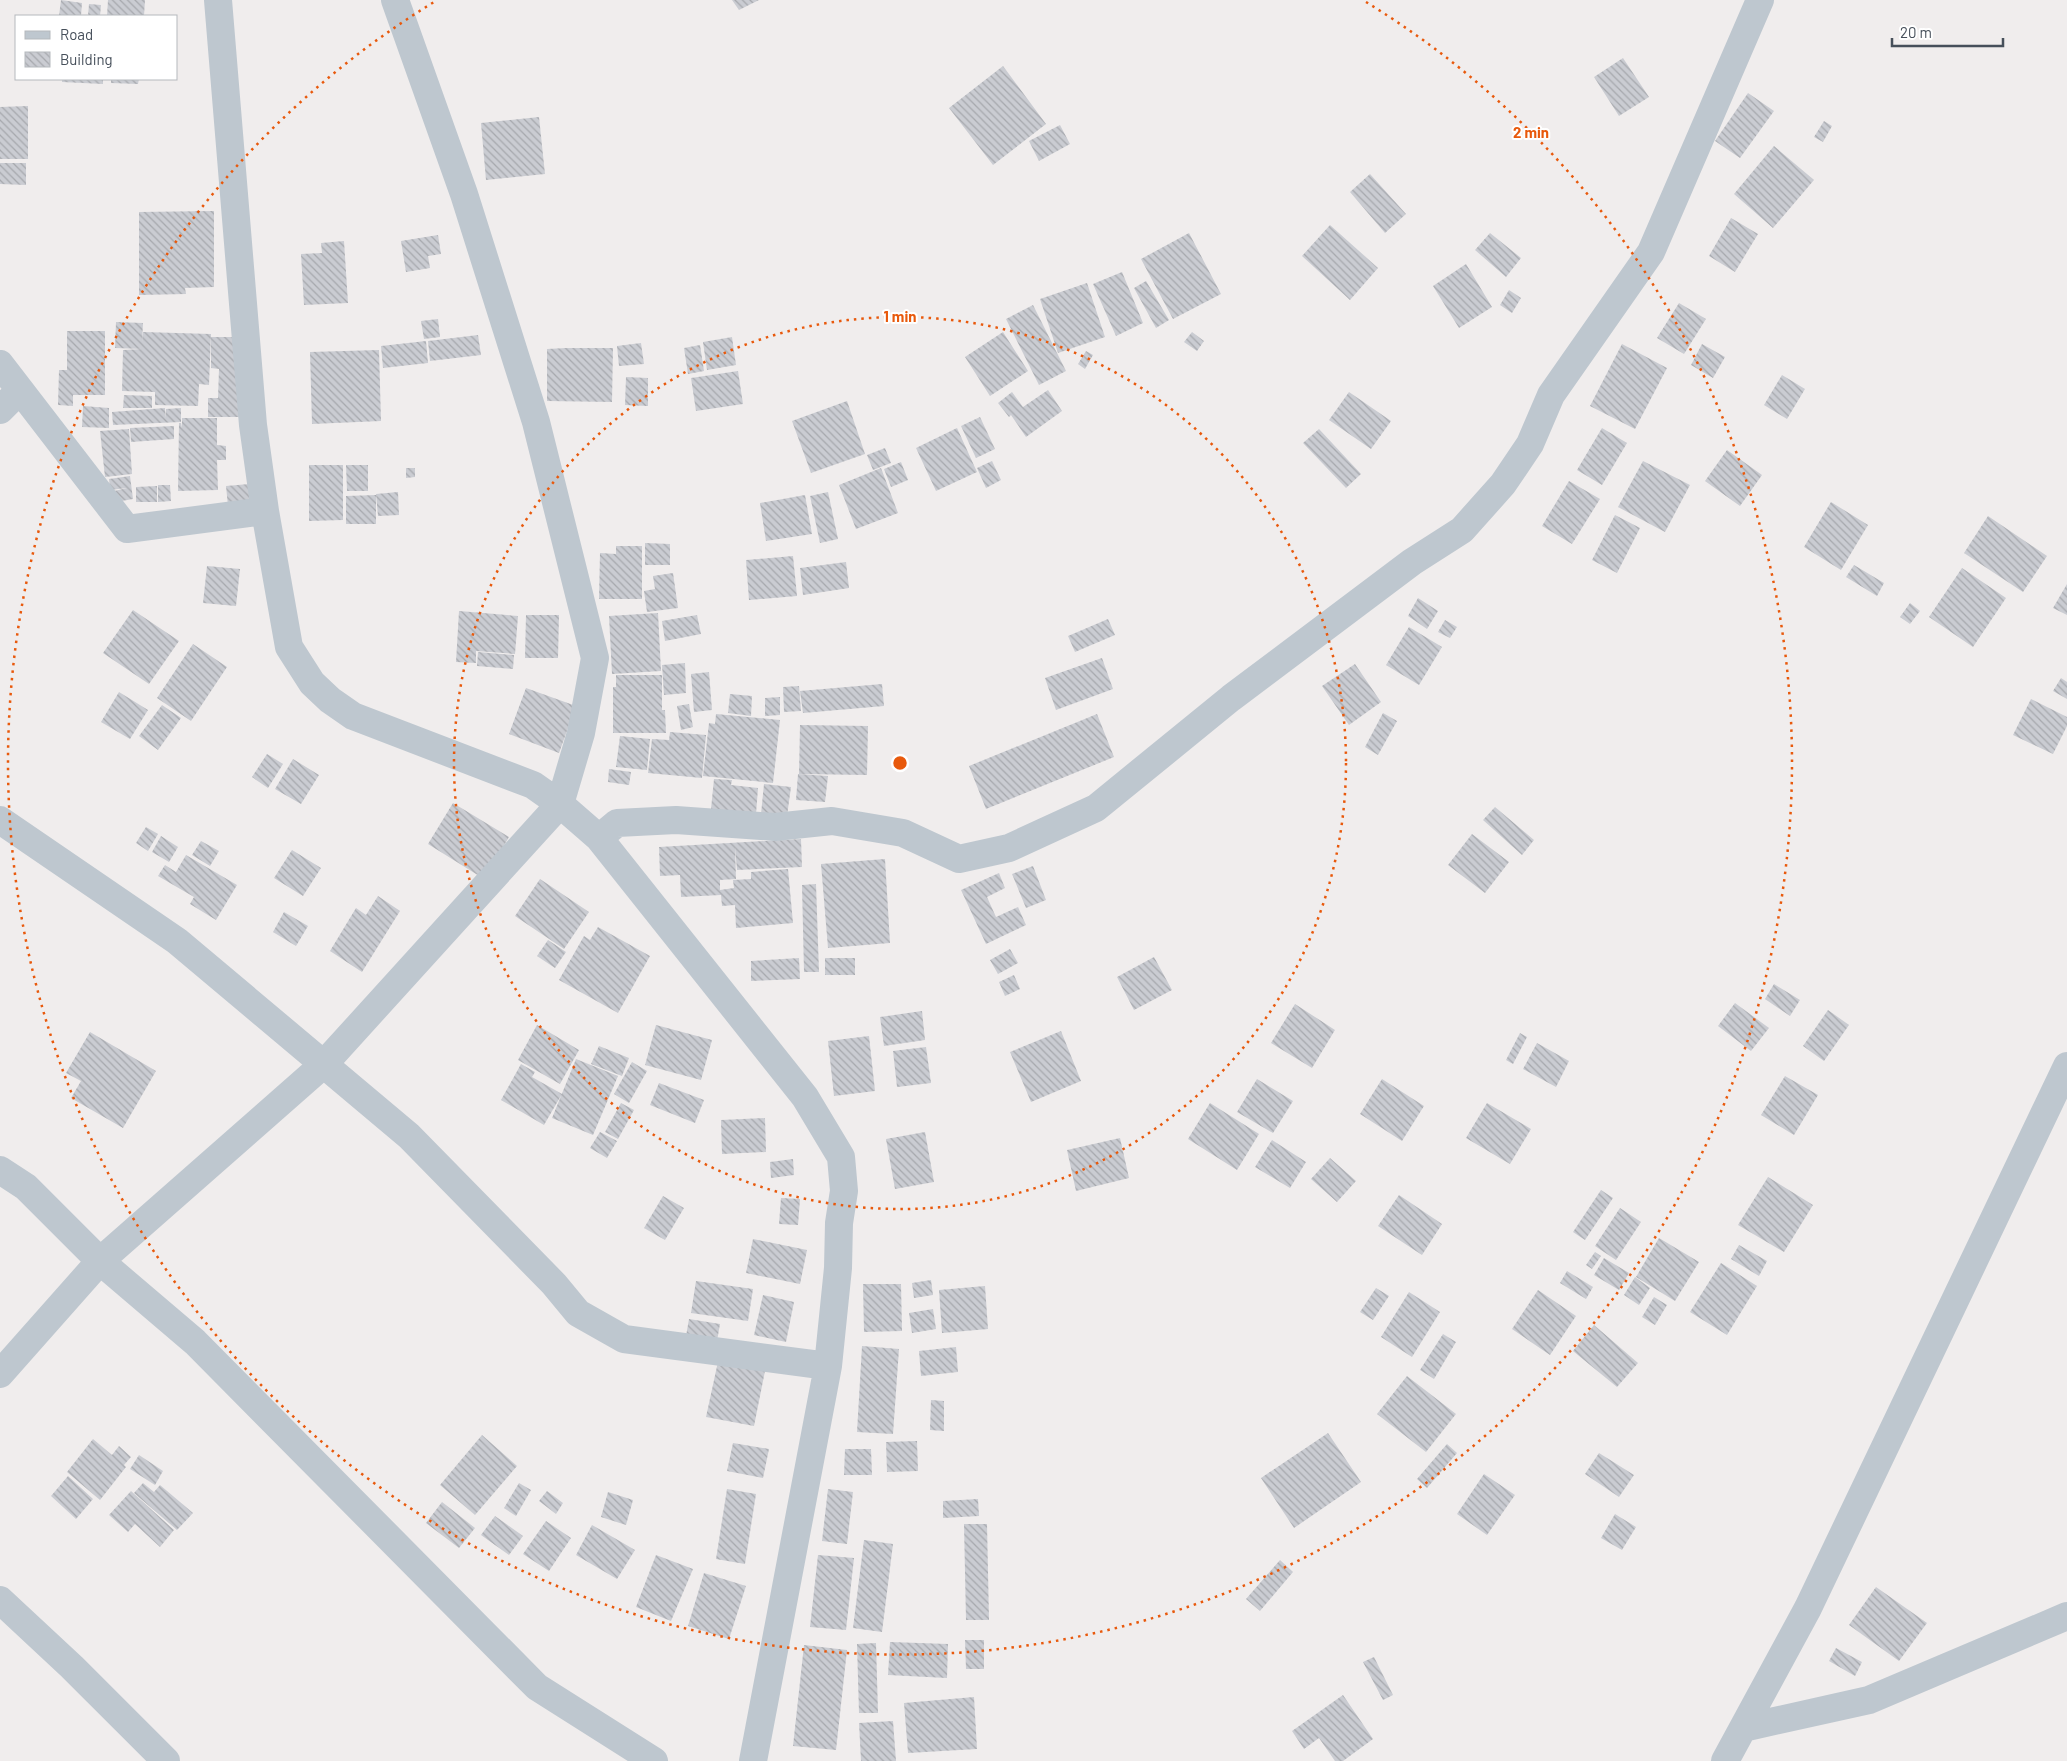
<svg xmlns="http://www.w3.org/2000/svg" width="2067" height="1761" font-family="Barlow,sans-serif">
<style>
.building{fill:url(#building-back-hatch)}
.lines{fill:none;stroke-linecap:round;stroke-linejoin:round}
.minor{stroke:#bec7cf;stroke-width:28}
.ring{fill:none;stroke:#e8590c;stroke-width:2.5;stroke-dasharray:2.5 5}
.centre{fill:#e8590c;stroke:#fff;stroke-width:2.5}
.ring-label{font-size:15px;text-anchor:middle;font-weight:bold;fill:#e8590c;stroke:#fff;stroke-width:4;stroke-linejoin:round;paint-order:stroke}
</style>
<defs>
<pattern id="building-back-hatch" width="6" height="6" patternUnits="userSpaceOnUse" patternTransform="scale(1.25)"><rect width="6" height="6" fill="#caccd2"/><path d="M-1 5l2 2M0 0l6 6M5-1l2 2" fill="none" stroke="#a6a8ad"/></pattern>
</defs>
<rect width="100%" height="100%" fill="#f0eded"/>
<path class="building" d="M61,0L82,3L81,16H59Z
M108,0H145L144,16H107Z
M732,0H759L739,10Z
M89,4L101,5L100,16H88Z
M1623,58L1649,97L1619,116L1594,77Z
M1003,66L1046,124L993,165L949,108Z
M62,79H103V84L62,82Z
M111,79H139L138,84L111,83Z
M1748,93L1774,111L1740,158L1715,141Z
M28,106V159H0V107Z
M539,117L545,174L486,180L481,123Z
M1824,121L1832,126L1823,142L1814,137Z
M1060,125L1070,144L1039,161L1029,141Z
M1774,146L1814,180L1773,228L1734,194Z
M0,163H26V185L0,184Z
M1370,174L1406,214L1385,233L1350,192Z
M214,211V287L185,288L186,294L139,295V212Z
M1731,218L1758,234L1735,272L1709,256Z
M1330,225L1378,268L1350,300L1302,256Z
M1189,233L1221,294L1173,319L1141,259Z
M1490,233L1521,258L1506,277L1475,250Z
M438,235L441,254L428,256L430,268L406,272L401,241Z
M344,241L348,303L304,305L301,254L322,253L321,243Z
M1466,264L1492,307L1459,328L1433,286Z
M1122,272L1143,323L1116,336L1093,284Z
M1146,281L1169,320L1156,328L1134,288Z
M1087,283L1105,337L1058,353L1040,299Z
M1509,290L1521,298L1512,313L1500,305Z
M1679,303L1706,319L1684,354L1657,338Z
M1033,305L1066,371L1039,385L1006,319Z
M438,319L440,337L424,339L421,321Z
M116,322L143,323L142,342L143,332L211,334L209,385L199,384L198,406L155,405V392L122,391L123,350L142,349L115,348Z
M67,331H105V395H73V406L58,405L59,370H67Z
M1003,332L1028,371L990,396L965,357Z
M1192,332L1204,341L1197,351L1184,342Z
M478,335L481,355L430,361L428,341Z
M211,337H242L241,417H208V398H218L219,369L211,368Z
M732,337L736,365L707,370L703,342Z
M426,341L428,363L383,368L381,346Z
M641,343L644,364L619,366L617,346Z
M1622,344L1667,368L1635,429L1590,406Z
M1702,344L1725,357L1713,378L1691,365Z
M700,345L704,371L688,374L684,348Z
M566,348H613L612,402L547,401V349L566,348V365Z
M379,350L381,421L312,424L310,352Z
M1086,351L1093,355L1085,369L1078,364Z
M738,371L743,404L696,411L691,378Z
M1782,375L1805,389L1787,419L1764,405Z
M626,377L648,378V406L625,405Z
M1048,390L1062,411L1026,437L1011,415L1009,417L998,403L1012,392L1023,407Z
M1349,392L1391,421L1371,449L1329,420Z
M124,395L152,396V408H123Z
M847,401L865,454L811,473L792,421Z
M83,406L109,408V428L82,427Z
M165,408V418L166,409L181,408V422L113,425L112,412Z
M980,417L995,449L976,458L961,426Z
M182,418H217V445L226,446V460H217L218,490L178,491L179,423H181L182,428Z
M174,426V439L131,442L130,428Z
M957,428L977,472L936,491L916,448Z
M1602,428L1627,443L1602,485L1577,470Z
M129,429L132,474L105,477L100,431Z
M1319,429L1361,474L1346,488L1303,443Z
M885,448L891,463L873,470L867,455Z
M1727,450L1762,475L1740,506L1705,481Z
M992,461L1001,480L986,488L977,468Z
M1643,461L1690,485L1665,532L1618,507Z
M901,462L908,480L891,487L884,469Z
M309,465H343V520L309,521Z
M346,465H368V491H347Z
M406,468H415V477L406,478Z
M881,468L898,513L856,529L839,485Z
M130,476L133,499L116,502L114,491L127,488L110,490L109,479Z
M1569,481L1600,499L1572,544L1542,526Z
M249,484L251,503L228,506L226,486Z
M158,485H170L171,501L158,502Z
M157,486V502H136V487Z
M398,492L399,515L378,516L376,494Z
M828,492L838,539L820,543L810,496Z
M376,495V524H346V496Z
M805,495L812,534L766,541L760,503Z
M1831,502L1868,525L1841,570L1804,547Z
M1615,515L1640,528L1617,573L1592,560Z
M1988,516L2047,556L2023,592L1964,553Z
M645,543L670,544V565H645Z
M616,546H642V599H599L600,553L616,554Z
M793,556L797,596L749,600L746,560Z
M846,562L849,588L803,595L800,568Z
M1854,565L1884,583L1877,596L1846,577Z
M207,566L240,569L236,606L203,603Z
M1962,568L2006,598L1973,647L1929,617Z
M673,573L678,608L647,612L644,591L655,589L653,576Z
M2067,584V615L2053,608Z
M1418,598L1438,611L1427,629L1408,616Z
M1910,603L1920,611L1910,624L1900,617Z
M133,610L179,641L149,684L103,653Z
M459,611L518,616L515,654L476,651V663L456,662Z
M658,613L661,671L612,674L609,616Z
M526,615H559L558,658H525Z
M697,615L701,634L665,641L662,621Z
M1108,619L1115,635L1075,652L1068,636Z
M1445,620L1457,627L1450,638L1438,632Z
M1409,627L1442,647L1419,685L1386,665Z
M193,644L227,667L191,721L157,698Z
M478,652L514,655L513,669L477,666Z
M1102,658L1113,689L1056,710L1045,678Z
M685,663L686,693L664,695L662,665Z
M1355,664L1381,702L1349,725L1322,686Z
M709,672L712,710L694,712L691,674Z
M616,675H662V710H665L666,733H613V687H616Z
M2061,678L2067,682V699L2053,691Z
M882,684L884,706L803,713L800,691Z
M799,686L801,711L784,712L783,687Z
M526,688L576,706L559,753L509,734Z
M119,692L148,710L130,739L101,722Z
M730,694L752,696L751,716L728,713Z
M780,697V715L765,716V698Z
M2031,699L2067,717V726L2053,754L2013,735Z
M689,704L693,727L681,730L677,706Z
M162,705L181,718L158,750L139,736Z
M1383,713L1397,721L1378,755L1365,747Z
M716,714L780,720L773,783L703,776L709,723L715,724Z
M1097,714L1114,757L986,809L969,766Z
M800,725L868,726L867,775L799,774Z
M670,732L706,735L702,778L648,773L652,739L669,740Z
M620,736L650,739L647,770L616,767Z
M267,754L283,764L268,788L252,777Z
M293,759L319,775L301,804L275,789Z
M609,769L631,772L629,785L608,782Z
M798,774L828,776L825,802L796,800Z
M714,779L732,780L731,785L758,788L756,814L711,809Z
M764,784L791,787L787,816L761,814Z
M453,803L509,837L484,879L428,844Z
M1495,807L1534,840L1522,855L1483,820Z
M146,827L158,834L148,851L136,843Z
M1472,834L1509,862L1485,893L1448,865Z
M161,836L178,847L169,862L152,852Z
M801,839L802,867L737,870L735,847L736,879L720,880V890L734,888L733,880L751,879V872L788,869L793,923L736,928L735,905L722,906L721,895L681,897L680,875L660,876L659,847Z
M201,841L219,851L210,866L192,855Z
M292,850L321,868L303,896L274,878Z
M186,855L237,885L216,920L190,904L194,897L158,876L165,865L176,872Z
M885,859L890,943L828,948L821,864Z
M1033,866L1046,900L1026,908L1012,874Z
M999,873L1005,888L987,897L996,917L1018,907L1026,925L986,944L961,890Z
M540,879L589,912L564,949L515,916Z
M816,884L819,972H804L802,885Z
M378,896L400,911L362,972L330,951L356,908L366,915Z
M284,912L308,926L296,946L273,932Z
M598,927L650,956L618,1013L559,980L584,936L590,940Z
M548,940L566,952L555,968L537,956Z
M1010,949L1018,963L998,974L990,960Z
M1154,957L1172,990L1134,1010L1117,977Z
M799,958L800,979L751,981V961Z
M825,958H855V975H825Z
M1014,975L1020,989L1005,996L999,982Z
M1774,984L1800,1000L1790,1016L1765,999Z
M1735,1003L1769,1028L1751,1051L1718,1026Z
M1295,1004L1335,1030L1312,1068L1271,1043Z
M1828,1010L1849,1025L1824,1061L1803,1046Z
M922,1011L925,1040L884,1046L880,1017Z
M537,1025L579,1050L560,1084L518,1060Z
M656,1025L712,1040L701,1080L645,1065Z
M1061,1031L1081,1081L1031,1102L1010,1052Z
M90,1032L156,1071L123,1128L71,1098L81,1081L66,1073Z
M1520,1033L1527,1037L1513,1064L1506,1060Z
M869,1036L875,1091L834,1096L828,1041Z
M1537,1043L1569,1061L1556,1087L1523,1069Z
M599,1046L629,1058L622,1076L591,1064Z
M926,1047L931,1083L897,1087L893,1051Z
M576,1059L618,1076L593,1135L552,1118Z
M632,1062L647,1071L629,1103L614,1094Z
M521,1064L535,1072L532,1077L562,1094L544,1125L501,1100Z
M1785,1076L1818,1095L1794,1135L1761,1115Z
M1257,1079L1293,1101L1273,1133L1237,1112Z
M1382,1079L1424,1106L1402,1141L1360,1114Z
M659,1083L704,1100L695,1123L650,1105Z
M621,1103L634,1110L618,1139L605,1132Z
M1210,1103L1259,1134L1237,1170L1188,1139Z
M1487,1103L1531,1129L1510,1164L1466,1138Z
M765,1118L766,1152L722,1154L721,1120Z
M600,1132L617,1141L607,1158L590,1148Z
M925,1132L934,1182L895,1189L886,1139Z
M1120,1138L1129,1178L1076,1191L1067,1150Z
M1272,1140L1306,1162L1290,1188L1255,1167Z
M1330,1158L1356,1181L1337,1202L1311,1179Z
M793,1159L794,1175L771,1178L770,1162Z
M1768,1177L1813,1205L1784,1252L1738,1225Z
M1601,1190L1613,1198L1585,1240L1573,1232Z
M1399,1195L1442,1224L1422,1255L1378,1226Z
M663,1196L684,1208L665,1240L644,1228Z
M781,1198L800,1199L798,1225L779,1224Z
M1620,1208L1641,1222L1616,1260L1595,1246Z
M1659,1238L1699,1262L1675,1301L1636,1277Z
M753,1239L807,1250L800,1284L746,1273Z
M1739,1245L1767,1261L1759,1276L1731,1259Z
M1595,1252L1601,1256L1592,1269L1586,1265Z
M1604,1258L1629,1273L1619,1290L1594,1275Z
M1721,1263L1757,1286L1727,1335L1690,1312Z
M1567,1271L1593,1287L1586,1299L1560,1283Z
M1635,1277L1650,1288L1639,1305L1624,1295Z
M931,1280L933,1295L914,1298L912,1283Z
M696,1281L753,1289L748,1321L691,1313Z
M863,1284H901L902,1331L864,1332Z
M985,1286L988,1329L942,1333L939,1290Z
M1376,1288L1389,1296L1373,1320L1360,1312Z
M1538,1290L1576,1316L1550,1355L1512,1329Z
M1409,1292L1440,1312L1412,1357L1381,1337Z
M763,1295L794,1302L786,1342L754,1335Z
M1654,1297L1667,1305L1655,1325L1642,1317Z
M933,1309L936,1329L912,1333L909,1313Z
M689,1319L720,1324L717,1341L686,1336Z
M1594,1325L1638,1363L1617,1387L1573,1351Z
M1443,1334L1456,1342L1434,1379L1420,1370Z
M862,1346L899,1349L893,1434L857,1432Z
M956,1347L958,1372L921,1376L919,1351Z
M719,1357L766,1366L754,1426L706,1417Z
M1407,1376L1456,1414L1426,1452L1377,1414Z
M931,1400L944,1401V1431L930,1430Z
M1328,1433L1361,1482L1294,1528L1261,1478Z
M482,1435L517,1466L475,1515L440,1485Z
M93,1439L112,1455L119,1446L131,1457L124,1465L126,1467L100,1500L67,1472Z
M917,1441L918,1471L887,1472L886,1442Z
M733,1443L769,1449L763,1478L727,1471Z
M1447,1444L1457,1453L1427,1488L1417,1479Z
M845,1449H871L872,1475H844Z
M1599,1453L1634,1475L1619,1497L1585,1474Z
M139,1455L163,1471L155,1485L130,1469Z
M1484,1474L1515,1495L1487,1535L1457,1514Z
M68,1476L93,1499L76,1519L51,1496Z
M143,1483L154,1492L160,1485L193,1513L177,1530L134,1493Z
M519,1483L531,1490L516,1516L504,1508Z
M727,1489L756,1494L745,1564L716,1559Z
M828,1489L853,1492L847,1544L822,1541Z
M131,1491L174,1530L160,1547L135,1524L128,1532L109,1515Z
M547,1491L563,1503L556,1514L539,1501Z
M608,1492L633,1500L626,1525L601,1517Z
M978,1499L979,1516L943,1518V1501Z
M442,1502L475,1528L459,1548L426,1523Z
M1615,1514L1636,1527L1622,1550L1601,1538Z
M495,1516L523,1536L509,1555L481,1535Z
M546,1521L571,1538L549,1571L523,1554Z
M964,1524H987L989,1620H966Z
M592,1525L635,1550L617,1579L576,1555Z
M864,1540L893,1544L882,1632L853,1628Z
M656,1555L693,1569L671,1621L636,1607Z
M818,1555L854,1558L846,1630L810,1627Z
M1280,1560L1293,1572L1260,1611L1246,1599Z
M704,1573L746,1586L729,1639L688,1626Z
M1876,1587L1927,1623L1899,1661L1849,1625Z
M965,1640H984V1669H966Z
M890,1642L948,1644L947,1678L888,1675Z
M876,1643L878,1713H859L857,1644Z
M804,1645L847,1650L836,1750L793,1746Z
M1836,1648L1862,1662L1855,1676L1829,1661Z
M1374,1657L1393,1695L1383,1700L1363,1662Z
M1343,1695L1373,1739L1343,1761H1335L1319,1738L1304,1749L1292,1731Z
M974,1697L977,1749L908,1753L904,1703Z
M893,1721L896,1761H861L859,1723Z"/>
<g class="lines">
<path class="minor" d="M218,0L253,425L265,511L289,647L312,683L330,700L353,716L533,785L560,804L599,838L805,1097L841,1157L844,1191L839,1223L838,1268L828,1366L753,1761
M0,364L127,529L265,511
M0,410L20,390
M0,820L177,941L409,1136L554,1284L578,1313L624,1339L828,1366
M599,838L617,823L676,820L775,827L832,821L903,833L959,859L1009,848L1096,808L1231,698L1412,562L1462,530L1503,484L1530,444L1551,395L1651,252L1760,0
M0,1170L26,1187L100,1261L195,1342L537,1687L654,1761
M0,1374L100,1261L324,1064L560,804L581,733L595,658L536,422L464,194L395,0
M0,1600L72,1667L166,1761
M1743,1728L1869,1700L2067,1616
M1725,1761L1808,1608L2067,1066"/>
</g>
<g class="ring">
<circle cx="900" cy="763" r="446"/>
<path d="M1366 2A892 892 0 1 1 434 2"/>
</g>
<circle cx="900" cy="763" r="8" class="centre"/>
<g class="ring-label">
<text x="1531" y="138">2 min</text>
<text x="900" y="322">1 min</text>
</g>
<rect x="15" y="15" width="162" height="65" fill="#ffffff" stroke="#b5b9bd"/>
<rect x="25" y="31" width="25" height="8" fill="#bec7cf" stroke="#b5b9bd"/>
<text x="60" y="40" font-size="15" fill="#464f5a">Road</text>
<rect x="25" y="52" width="25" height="15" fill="url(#building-back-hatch)" stroke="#b5b9bd"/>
<text x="60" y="65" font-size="15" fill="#464f5a">Building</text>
<path d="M1892 38v8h111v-8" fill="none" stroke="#464f5a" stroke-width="2.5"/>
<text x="1900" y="38" font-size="15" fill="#464f5a" stroke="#ffffff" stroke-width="4" paint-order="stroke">20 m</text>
</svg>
